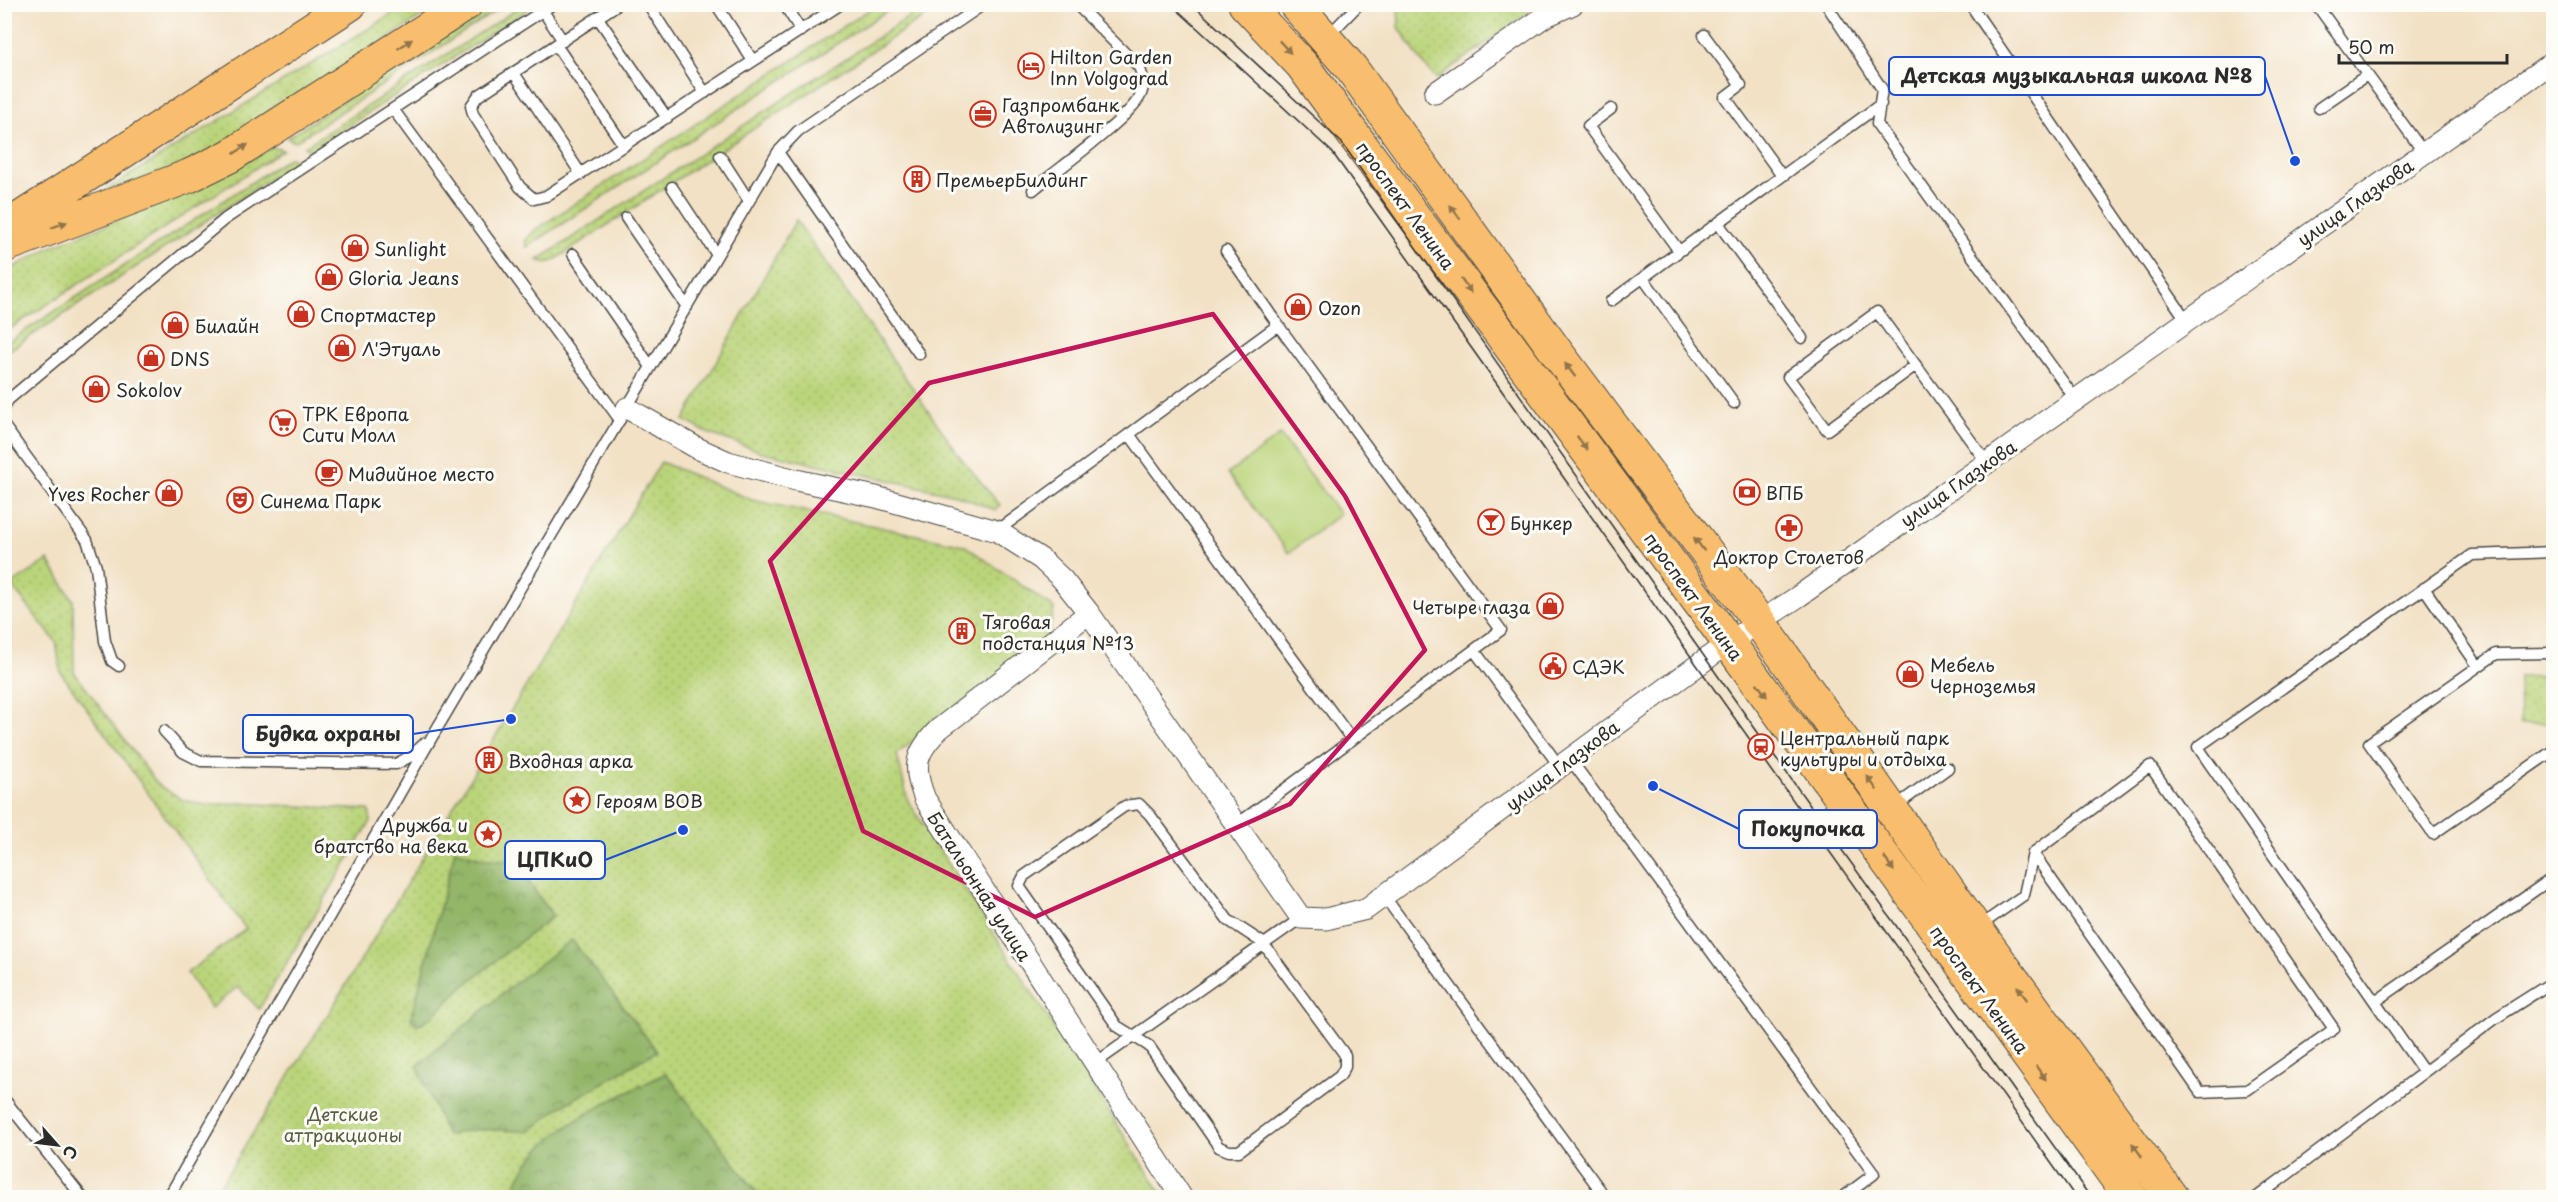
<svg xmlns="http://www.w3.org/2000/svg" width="2558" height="1202" font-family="'Playpen Sans',sans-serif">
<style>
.green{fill:url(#green-dots);stroke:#728052;stroke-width:1.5}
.forest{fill:url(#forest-crowns);stroke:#5f704a;stroke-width:1.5}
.pitch{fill:#bad479;stroke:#728052;stroke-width:1.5}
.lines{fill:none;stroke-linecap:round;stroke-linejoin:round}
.service-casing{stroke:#494642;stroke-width:13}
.minor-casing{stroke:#494642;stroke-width:23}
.primary-casing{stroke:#494642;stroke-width:35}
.service{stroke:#fff;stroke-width:10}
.minor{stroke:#fff;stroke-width:21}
.primary{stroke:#f9be6d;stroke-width:33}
.tram{stroke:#2b2b2b;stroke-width:1.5}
.oneway{fill:#92744c}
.marked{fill:none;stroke:#c2185b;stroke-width:4.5;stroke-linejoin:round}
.labels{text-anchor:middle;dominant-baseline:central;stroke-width:6;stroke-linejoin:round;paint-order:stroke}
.poi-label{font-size:18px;fill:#2b2b2b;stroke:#fdfcf7;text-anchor:start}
.street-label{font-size:18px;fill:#2b2b2b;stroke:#fdfcf7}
.park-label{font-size:18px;fill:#565e42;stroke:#fdfcf7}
.leader{fill:none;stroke:#1d4ed8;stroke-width:2}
.callout-dot{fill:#1d4ed8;stroke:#fdfcf7;stroke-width:2}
.callout{fill:#fdfcf7;stroke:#1d4ed8;stroke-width:2}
.callout-label{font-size:20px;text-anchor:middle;font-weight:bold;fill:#2b2b2b}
</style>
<defs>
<pattern id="green-dots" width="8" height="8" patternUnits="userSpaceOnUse" patternTransform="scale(1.5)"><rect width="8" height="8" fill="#bad479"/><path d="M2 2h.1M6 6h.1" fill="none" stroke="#a0b669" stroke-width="1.8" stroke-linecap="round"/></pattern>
<pattern id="forest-crowns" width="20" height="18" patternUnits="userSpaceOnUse" patternTransform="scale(1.5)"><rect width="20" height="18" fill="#93b669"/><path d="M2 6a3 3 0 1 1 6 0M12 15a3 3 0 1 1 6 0" fill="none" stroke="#789457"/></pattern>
</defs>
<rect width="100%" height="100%" fill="#fdfcf7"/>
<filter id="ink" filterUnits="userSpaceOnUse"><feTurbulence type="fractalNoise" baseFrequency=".0167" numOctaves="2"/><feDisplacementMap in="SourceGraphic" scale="12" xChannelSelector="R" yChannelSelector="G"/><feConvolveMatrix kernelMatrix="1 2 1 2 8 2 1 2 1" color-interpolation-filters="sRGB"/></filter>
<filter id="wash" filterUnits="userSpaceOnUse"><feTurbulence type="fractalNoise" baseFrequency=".008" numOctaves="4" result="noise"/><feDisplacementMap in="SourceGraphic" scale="24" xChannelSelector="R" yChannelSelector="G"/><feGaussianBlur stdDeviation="1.35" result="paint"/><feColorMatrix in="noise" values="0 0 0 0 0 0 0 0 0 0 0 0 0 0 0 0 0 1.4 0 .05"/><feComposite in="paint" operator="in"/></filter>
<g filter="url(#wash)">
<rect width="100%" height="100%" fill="#f2e1c5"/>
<path class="green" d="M407,5H440L227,142L187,163L99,194Z
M488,5H505L295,142L287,138Z
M523,5H535L311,150L304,147Z
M876,5H896L527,247L525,241L535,230Z
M927,5H942L553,261L546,263L538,260Z
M1398,5V4L1539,5L1436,79L1416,54L1399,27Z
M271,147L283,150L5,332V272L53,246L192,190Z
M290,157L297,161L5,353V344Z
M796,220L961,458L1000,505L995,510L956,495L762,452L705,432L684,420Z
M661,462L752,500L964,545L1054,608L1048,637L897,754L908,801L1164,1197L212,1198L332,1008Z
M48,560L73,600L74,672L158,785L183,800L206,805L240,803L369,810L371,821L259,1009L238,987L211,1008L187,973L246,929L61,673L56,642L11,585Z
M2551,676L2552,723L2520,724L2519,677Z"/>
<path class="forest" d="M455,850L485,859L513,860L553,916L465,985L432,1017L417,1025L411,1018Z
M572,940L657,1051L559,1108L529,1132C500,1130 475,1126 447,1136L417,1066L526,974Z
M666,1073L760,1197H512C528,1131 612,1102 666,1073Z"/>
<path class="pitch" d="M1280,435L1340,514L1289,553L1228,474Z"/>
</g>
<g filter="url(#ink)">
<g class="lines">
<g class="service-casing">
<path id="service" d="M618,4L478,96L471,106L473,114L520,187L534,199L546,196L841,4
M648,4L705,93
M716,4L753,61
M784,4L801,31
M1826,4L1882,89L1877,124L2076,400
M1970,4L2187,321
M2316,4L2424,153
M543,11L563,41
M598,18L667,118
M1704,35L1741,85L1725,97L1782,176
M1328,36L1359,4
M556,45L624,146
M514,73L581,174
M2319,108L2367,75
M393,109L620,420
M1611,109L1588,126L1679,251
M778,152L919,354
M720,156L749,201
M672,187L717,255
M1033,190C1055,171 1132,117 1141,94C1145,85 1143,76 1139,67L1076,4
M626,218L687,307
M1718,223L1802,338
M1226,251L1278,325
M573,254L651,367
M1643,278L1734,403
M1611,301L1881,104
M1916,365L1827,430L1788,377L1877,312L1987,463
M4,408L8,400L225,219L553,4
M4,426L87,540L96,567L105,641L112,661L119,666
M1129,434L1352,740
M997,531L1278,325L1501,630L1474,650L1560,767
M2554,552L2472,555L2198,747L2375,1002L2554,877
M2424,588L2478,666
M2554,653L2496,654L2369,743L2433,834L2554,750
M164,731L183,752L201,761L396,764L411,756L425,743
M1570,759L1874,1174L1842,1198
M1139,804L1150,815L1228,920L1263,943L1345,1055V1067L1340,1076L1239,1151H1229L1219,1147L1149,1046L1117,1026L1019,886L1024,876L1125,806Z
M1893,808L1948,768
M1236,825L1474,650
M1384,896L1606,1198
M1978,927L2024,895L2033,853L2150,766L2334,1029L2247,1090L2200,1092L2033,853
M2375,1002L2424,1072
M1094,1064L1301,918
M4,1099L83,1198
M168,1198L432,737L778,152L798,131L984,4
M2256,1198L2496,1018L2554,981"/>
</g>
<g class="minor-casing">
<path id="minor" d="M1435,93L1544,17L1573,4
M627,408L697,448L728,462L796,480L876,497L997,531L1041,559L1062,579L1089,613L1301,918L1326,919L1366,909L1728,643L1799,596L2554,61
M1089,613L939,729C915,753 912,767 925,799L1182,1198"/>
</g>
<g class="primary-casing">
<path id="primary" d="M1245,4L1302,65L1708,614L2131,1198
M1295,4L1351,68L1555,350L1760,623L1976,929L2172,1198
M4,229L350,4
M4,246L189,176L230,156L466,4"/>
</g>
<use href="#service" class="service"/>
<use href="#minor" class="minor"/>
<use href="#primary" class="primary"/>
<path class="tram" d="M1171,4L1332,152L2076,1198
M1192,4L1342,143L1766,744L2091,1198"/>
</g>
<defs><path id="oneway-solid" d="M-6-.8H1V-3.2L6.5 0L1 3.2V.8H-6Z" transform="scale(1.5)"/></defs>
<g class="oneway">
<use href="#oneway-solid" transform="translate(405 44) rotate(-33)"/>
<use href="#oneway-solid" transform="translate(1285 47) rotate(47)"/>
<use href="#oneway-solid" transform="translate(241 149) rotate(-33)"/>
<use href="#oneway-solid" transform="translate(1455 212) rotate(-126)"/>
<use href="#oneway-solid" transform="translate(59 225) rotate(-21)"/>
<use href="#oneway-solid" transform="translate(1466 286) rotate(54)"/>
<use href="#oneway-solid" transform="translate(1570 370) rotate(-127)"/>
<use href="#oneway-solid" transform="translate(1582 443) rotate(54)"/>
<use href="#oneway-solid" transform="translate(1699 544) rotate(-127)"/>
<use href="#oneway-solid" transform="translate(1762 690) rotate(54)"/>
<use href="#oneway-solid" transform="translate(1872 783) rotate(-125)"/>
<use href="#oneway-solid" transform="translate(1889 864) rotate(54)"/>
<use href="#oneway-solid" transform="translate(2022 993) rotate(-126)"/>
<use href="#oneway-solid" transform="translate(2041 1073) rotate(54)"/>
<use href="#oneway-solid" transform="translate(2137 1150) rotate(-126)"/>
</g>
</g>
<path class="marked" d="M1213,314L1345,496L1425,650L1290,804L1035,917L863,831L770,561L929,383Z"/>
<defs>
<g id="hotel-ring" transform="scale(1.35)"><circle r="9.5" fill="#fdfcf7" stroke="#c8321e" stroke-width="1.5"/><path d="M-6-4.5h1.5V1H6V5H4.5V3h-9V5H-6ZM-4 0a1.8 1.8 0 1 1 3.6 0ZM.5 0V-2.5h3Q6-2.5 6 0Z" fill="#c8321e"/></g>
<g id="office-ring" transform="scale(1.35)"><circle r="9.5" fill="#fdfcf7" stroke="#c8321e" stroke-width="1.5"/><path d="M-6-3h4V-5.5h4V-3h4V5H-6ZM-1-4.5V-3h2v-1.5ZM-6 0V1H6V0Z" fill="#c8321e"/></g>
<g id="building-ring" transform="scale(1.35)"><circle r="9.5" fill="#fdfcf7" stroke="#c8321e" stroke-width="1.5"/><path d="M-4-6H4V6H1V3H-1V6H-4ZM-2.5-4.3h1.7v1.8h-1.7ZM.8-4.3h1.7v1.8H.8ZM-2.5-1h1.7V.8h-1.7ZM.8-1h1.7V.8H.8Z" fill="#c8321e"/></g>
<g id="shop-ring" transform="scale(1.35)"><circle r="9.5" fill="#fdfcf7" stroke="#c8321e" stroke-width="1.5"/><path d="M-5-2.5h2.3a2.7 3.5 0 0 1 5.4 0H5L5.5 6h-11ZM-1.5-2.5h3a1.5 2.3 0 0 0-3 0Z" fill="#c8321e"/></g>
<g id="supermarket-ring" transform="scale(1.35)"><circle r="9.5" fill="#fdfcf7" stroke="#c8321e" stroke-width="1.5"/><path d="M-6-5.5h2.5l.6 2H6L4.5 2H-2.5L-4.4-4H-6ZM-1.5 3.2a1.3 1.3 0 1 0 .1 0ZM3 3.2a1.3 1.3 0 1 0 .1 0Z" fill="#c8321e"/></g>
<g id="cafe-ring" transform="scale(1.35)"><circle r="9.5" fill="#fdfcf7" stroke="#c8321e" stroke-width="1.5"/><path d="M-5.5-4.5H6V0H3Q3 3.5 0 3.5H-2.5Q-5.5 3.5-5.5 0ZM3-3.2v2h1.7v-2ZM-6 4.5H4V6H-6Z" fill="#c8321e"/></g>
<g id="bank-ring" transform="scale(1.35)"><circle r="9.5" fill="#fdfcf7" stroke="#c8321e" stroke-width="1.5"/><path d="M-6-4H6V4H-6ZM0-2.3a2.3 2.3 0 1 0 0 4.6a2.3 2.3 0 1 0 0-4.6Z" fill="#c8321e"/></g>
<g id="theatre-ring" transform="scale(1.35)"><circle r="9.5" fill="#fdfcf7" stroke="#c8321e" stroke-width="1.5"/><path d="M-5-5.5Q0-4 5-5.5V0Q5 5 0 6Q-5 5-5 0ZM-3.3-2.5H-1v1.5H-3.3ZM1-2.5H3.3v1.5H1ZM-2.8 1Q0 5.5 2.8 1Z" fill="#c8321e"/></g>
<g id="bar-ring" transform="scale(1.35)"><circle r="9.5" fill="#fdfcf7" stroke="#c8321e" stroke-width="1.5"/><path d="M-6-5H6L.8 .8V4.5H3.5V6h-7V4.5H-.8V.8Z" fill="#c8321e"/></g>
<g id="pharmacy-ring" transform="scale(1.35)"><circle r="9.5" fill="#fdfcf7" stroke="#c8321e" stroke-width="1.5"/><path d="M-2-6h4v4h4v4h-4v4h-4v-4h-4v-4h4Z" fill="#c8321e"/></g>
<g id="civic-ring" transform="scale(1.35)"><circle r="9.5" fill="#fdfcf7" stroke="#c8321e" stroke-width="1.5"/><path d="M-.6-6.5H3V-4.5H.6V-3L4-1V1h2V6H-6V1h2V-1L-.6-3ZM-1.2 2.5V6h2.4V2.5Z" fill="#c8321e"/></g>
<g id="station-ring" transform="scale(1.35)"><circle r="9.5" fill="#fdfcf7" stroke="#c8321e" stroke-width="1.5"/><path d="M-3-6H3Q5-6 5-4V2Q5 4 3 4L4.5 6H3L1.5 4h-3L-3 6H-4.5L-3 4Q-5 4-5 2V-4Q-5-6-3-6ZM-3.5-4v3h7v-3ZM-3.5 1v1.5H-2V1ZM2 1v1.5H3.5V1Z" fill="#c8321e"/></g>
<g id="sight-ring" transform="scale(1.35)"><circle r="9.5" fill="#fdfcf7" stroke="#c8321e" stroke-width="1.5"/><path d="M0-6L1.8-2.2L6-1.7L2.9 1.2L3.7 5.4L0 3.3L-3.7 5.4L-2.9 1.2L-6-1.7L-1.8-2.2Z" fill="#c8321e"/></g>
</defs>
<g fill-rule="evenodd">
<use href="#hotel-ring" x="1031" y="66"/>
<use href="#office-ring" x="983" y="114"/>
<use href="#building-ring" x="917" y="179"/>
<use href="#shop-ring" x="355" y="248"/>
<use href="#shop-ring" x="329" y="277"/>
<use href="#shop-ring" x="1298" y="307"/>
<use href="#shop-ring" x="301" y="314"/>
<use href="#shop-ring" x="175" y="325"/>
<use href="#shop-ring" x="342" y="348"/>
<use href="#shop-ring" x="151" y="358"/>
<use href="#shop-ring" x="96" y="389"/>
<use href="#supermarket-ring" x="283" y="423"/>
<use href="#cafe-ring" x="329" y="473"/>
<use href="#bank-ring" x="1747" y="492"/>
<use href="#shop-ring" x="169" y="493"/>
<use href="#theatre-ring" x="240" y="500"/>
<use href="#bar-ring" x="1491" y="522"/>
<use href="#pharmacy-ring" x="1789" y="528"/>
<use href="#shop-ring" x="1550" y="606"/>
<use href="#building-ring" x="962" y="631"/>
<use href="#civic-ring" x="1553" y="666"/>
<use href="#shop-ring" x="1910" y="674"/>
<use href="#station-ring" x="1761" y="747"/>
<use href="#building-ring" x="489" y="760"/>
<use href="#sight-ring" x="577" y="800"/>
<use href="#sight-ring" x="488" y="834"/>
</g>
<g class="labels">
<g class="poi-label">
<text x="1050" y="56">Hilton Garden<tspan x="1050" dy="21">Inn Volgograd</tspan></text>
<text x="1002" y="104">Газпромбанк<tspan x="1002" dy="21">Автолизинг</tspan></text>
<text x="936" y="179">ПремьерБилдинг</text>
<text x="374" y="248">Sunlight</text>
<text x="348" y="277">Gloria Jeans</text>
<text x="1318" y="307">Ozon</text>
<text x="320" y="314">Спортмастер</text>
<text x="195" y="325">Билайн</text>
<text x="362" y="348">Л'Этуаль</text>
<text x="170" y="358">DNS</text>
<text x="116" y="389">Sokolov</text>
<text x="302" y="413">ТРК Европа<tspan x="302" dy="21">Сити Молл</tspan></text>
<text x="348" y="473">Мидийное место</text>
<text x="1766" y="492">ВПБ</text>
<text x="150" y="493" text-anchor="end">Yves Rocher</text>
<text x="260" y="500">Синема Парк</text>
<text x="1510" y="522">Бункер</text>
<text x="1789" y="556" text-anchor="middle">Доктор Столетов</text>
<text x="1530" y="606" text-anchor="end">Четыре глаза</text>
<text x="982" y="621">Тяговая<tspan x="982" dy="21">подстанция №13</tspan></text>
<text x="1930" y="664">Мебель<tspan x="1930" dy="21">Черноземья</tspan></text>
<text x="1572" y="666">СДЭК</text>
<text x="1780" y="737">Центральный парк<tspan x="1780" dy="21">культуры и отдыха</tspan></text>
<text x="508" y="760">Входная арка</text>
<text x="596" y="800">Героям ВОВ</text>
<text x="468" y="824" text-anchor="end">Дружба и<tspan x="468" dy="21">братство на века</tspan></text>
</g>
<g class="street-label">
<text transform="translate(2355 202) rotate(-35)">улица Глазкова</text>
<text transform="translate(1406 205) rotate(54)">проспект Ленина</text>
<text transform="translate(1958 483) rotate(-35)">улица Глазкова</text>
<text transform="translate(1694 596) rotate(54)">проспект Ленина</text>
<text transform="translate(1562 765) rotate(-37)">улица Глазкова</text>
<text transform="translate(980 886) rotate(57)">Батальонная улица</text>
<text transform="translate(1980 989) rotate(54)">проспект Ленина</text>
</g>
<g class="park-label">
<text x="343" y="1113">Детские<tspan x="343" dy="21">аттракционы</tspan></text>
</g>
</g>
<path class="leader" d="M2295 161L2265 76M511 719L413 734M1653 786L1739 829M683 830L605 860"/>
<g class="callout-dot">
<circle cx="2295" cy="161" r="6"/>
<circle cx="511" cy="719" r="6"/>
<circle cx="1653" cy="786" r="6"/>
<circle cx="683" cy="830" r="6"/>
</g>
<g class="callout">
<rect x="1889" y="57" width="376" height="38" rx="6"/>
<rect x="243" y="715" width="170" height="38" rx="6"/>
<rect x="1739" y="810" width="138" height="38" rx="6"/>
<rect x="505" y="841" width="100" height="38" rx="6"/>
</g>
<g class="callout-label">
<text x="2077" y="83">Детская музыкальная школа №8</text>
<text x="328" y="741">Будка охраны</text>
<text x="1808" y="836">Покупочка</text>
<text x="555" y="867">ЦПКиО</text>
</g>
<rect width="2558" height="1202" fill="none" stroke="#fdfcf7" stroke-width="24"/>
<g transform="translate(57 1145) rotate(118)" stroke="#fdfcf7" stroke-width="4.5" paint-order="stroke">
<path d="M0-4.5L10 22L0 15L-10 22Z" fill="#2b2b2b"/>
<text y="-9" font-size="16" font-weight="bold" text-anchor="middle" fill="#2b2b2b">С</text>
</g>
<path d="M2339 54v9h168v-9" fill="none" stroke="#2b2b2b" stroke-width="3"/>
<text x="2348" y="54" font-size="18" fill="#2b2b2b" stroke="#fdfcf7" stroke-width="4.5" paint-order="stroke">50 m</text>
</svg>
